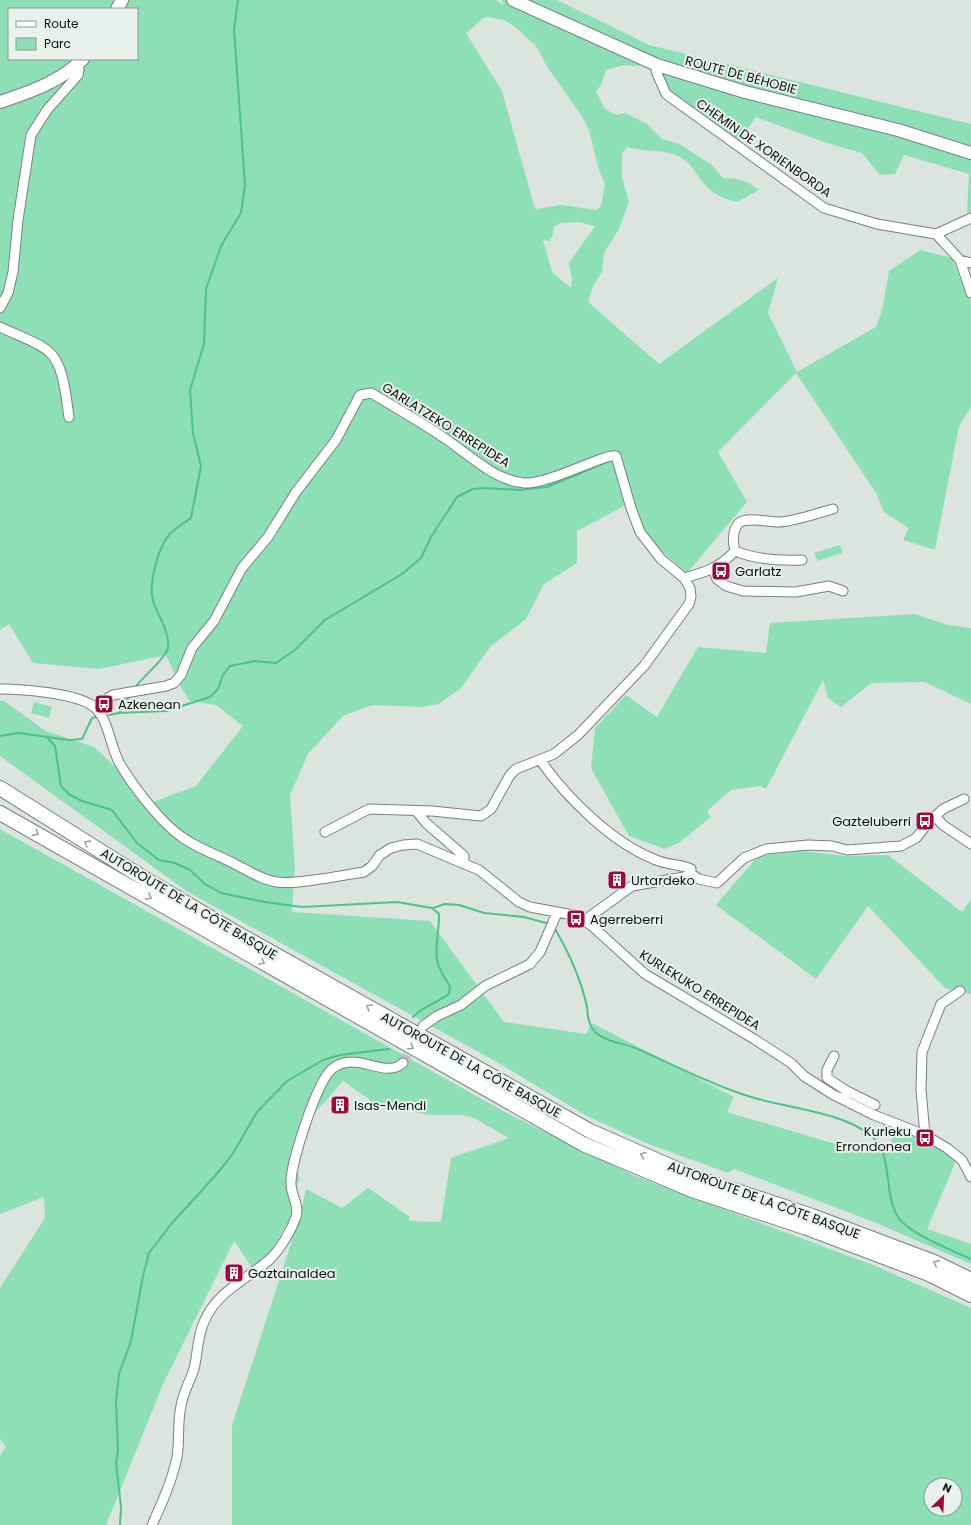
<svg xmlns="http://www.w3.org/2000/svg" width="971" height="1525" font-family="Poppins,sans-serif">
<style>
.green{fill:#8de0b5;fill-rule:evenodd}
.lines{fill:none;stroke-linecap:round;stroke-linejoin:round}
.stream{stroke:#4ec18c;stroke-width:2}
.minor-tunnel{stroke:#bcc4bf;stroke-width:9;stroke-dasharray:9 4.5;stroke-linecap:butt}
.minor-casing{stroke:#79817d;stroke-width:11}
.major-casing{stroke:#79817d;stroke-width:14}
.highway-casing{stroke:#79817d;stroke-width:16}
.minor{stroke:#fff;stroke-width:9}
.major{stroke:#fff;stroke-width:12}
.highway{stroke:#fff;stroke-width:14}
.oneway{stroke:#9fa09f}
.labels{text-anchor:middle;dominant-baseline:central;stroke-width:4;stroke-linejoin:round;paint-order:stroke}
.street-label{font-size:13px;fill:#0f1210;stroke:#e8f1ec}
.poi-label{font-size:13px;fill:#0f1210;stroke:#e8f1ec;text-anchor:start}
</style>
<rect width="100%" height="100%" fill="#dbe4de"/>
<path class="green" d="M0,0H496L503,5L502,0H557L649,45L971,124V214L967,212L969,174L904,155L895,174L880,175L862,153L824,142L756,117L739,142L669,93L655,64L635,66L625,65L606,70L602,83L596,92L605,109L616,115L625,113L647,124L662,139L679,144L712,165L723,178C738,178 747,181 759,190L737,202C727,200 715,195 707,187C697,177 693,163 678,156C662,149 644,152 627,147L622,154V178L629,202L619,229L604,253L602,272L593,286L588,302L659,364L778,278L768,313L797,372L876,327L882,311L889,271L920,250L952,258L967,295L971,301V407L959,426L935,550L903,540L909,528L884,512L876,493L796,373L718,452L747,502L687,573L650,541L628,504L577,531V563L544,584L526,619L491,646L461,688L439,704L422,707L372,705L343,716L308,754L290,795L295,867L292,912L430,921L504,1022L586,1034L592,1023L734,1097L727,1112L866,1153L888,1147L897,1129L959,1154L927,1229L971,1244V1264L874,1222L734,1169L728,1173L646,1143L587,1116L495,1061L188,892L0,756V701H4L46,731L94,747L153,802L196,786L243,726L216,705L190,701L180,686L166,655L99,669L33,663L9,624L0,630ZM9,9H137V59H9ZM485,17L504,20L514,26L536,46L548,68L583,118L589,130L599,170L605,184L601,206L596,210L561,205L535,209L502,91L466,33ZM579,222L595,226L569,263L572,280L571,288L552,272L543,240L549,241L552,237L554,227L561,223Z
M840,545L842,553L817,561L814,553Z
M915,614L948,625L971,628V704L925,682L871,683L841,707L828,698L823,680L766,789L760,786L731,790L707,811L711,817L680,842L665,849L629,836L591,768L595,728L626,695L657,717L698,647L766,653L770,623Z
M34,702L52,707L49,718L31,713Z
M0,829L505,1112L635,1176L878,1267L971,1308V1525H232V1425L300,1216L306,1189L342,1208L368,1188L409,1216V1221L441,1222L451,1158L509,1138L474,1118L462,1115H428L373,1102L343,1081L311,1117L296,1166L300,1179L290,1196L293,1214L268,1256L253,1269L234,1241L164,1382L106,1525H0V1455L6,1447L0,1439V1288L45,1218L44,1197L0,1214ZM931,1485H955V1509H931Z
M802,851L846,856L888,855L962,912L971,899V994L945,988L868,906L816,979L716,905L758,856Z"/>
<g class="lines">
<path class="stream" d="M137,685C145,675 165,659 168,648C170,633 159,617 154,604C147,587 158,548 169,535C175,528 184,523 191,518L201,466L193,433L190,390L204,344L206,289L221,246L241,213L245,185L234,29L238,0
M119,713L166,711L210,697L218,689L223,675L230,666L255,661L276,663L295,650L325,620L402,574L421,558L431,537L457,497L473,489L484,488L520,490L547,487L609,461
M109,715L119,713L129,697
M0,736L18,733L69,740L82,739L92,718L96,717
M46,736L55,746L61,786L70,795L82,801L112,810L137,843L159,860L175,863L190,870L205,884L221,893L265,902L302,907L397,902L432,908L439,914C439,947 428,956 450,986L449,994C438,1002 421,1008 413,1017
M433,908L445,904L459,905L484,913L524,917L546,923
M555,929C569,953 581,979 587,1007C588,1016 588,1025 595,1032C607,1043 626,1043 640,1050C676,1066 710,1084 748,1096C784,1108 839,1111 869,1134C895,1154 882,1191 898,1217C908,1233 953,1251 971,1259
M120,1525L121,1507L116,1463L118,1450L116,1402L119,1374L131,1341L143,1276L149,1253L172,1223L215,1176L232,1155L257,1112L287,1081L323,1060L340,1055L389,1049"/>
<path class="minor-tunnel" d="M403,1063L414,1043"/>
<g class="minor-casing">
<path id="minor" d="M657,65L656,71L666,94L824,208L877,224L936,234L971,218
M936,234L960,260L971,293
M960,260L971,263
M0,308L8,293L13,272L18,220L31,135L47,110L78,75L79,70L77,65
M0,327C14,334 35,341 47,350C64,362 66,398 69,417
M735,551C757,560 779,561 802,560
M713,569L717,579L726,586L743,591L796,592L829,586L843,591
M684,578C706,572 719,568 735,551C733,543 732,532 738,524C745,516 767,522 778,522C793,522 817,513 833,509
M0,689C21,689 78,693 94,707C109,719 110,747 120,764C133,786 161,823 182,837C197,848 217,855 233,863C247,870 262,880 277,882C296,885 344,875 364,872L372,866L380,855L391,848L403,845L417,844L479,870L519,902L530,907L578,916L592,926L645,974L754,1039L791,1063L804,1076L832,1094L874,1115L925,1135L947,1148L962,1160L971,1177
M94,707L113,695L166,686L174,683L181,675L192,648L214,621L242,568L268,537L296,492L336,440L360,395L371,393L378,397C400,410 422,423 443,437C467,453 495,481 524,483C548,485 608,452 616,456L631,508L640,532L661,559L684,578L690,588L691,597L689,604L644,666L578,735L554,754L516,769L510,775L491,809L481,816L432,811L369,809L325,832
M540,760C567,798 612,843 656,860C667,865 680,864 691,869V874
M417,812L426,823L464,856V864
M935,816L943,825L971,844
M691,874L699,879L717,883L744,858L766,849L808,845L832,846L847,850L901,846L916,838L928,823L943,809L964,799
M585,920L632,886L684,877L691,874
M423,1026L437,1016L461,1005L485,986L530,964L540,952L557,913
M834,1056L827,1070V1078L847,1091
M845,1096L847,1091L875,1105
M925,1135L921,1090L922,1052L941,1004L960,991
M152,1525C162,1503 172,1481 177,1457C180,1440 177,1423 181,1406C183,1393 190,1381 194,1369C198,1353 197,1337 204,1322C216,1292 246,1280 269,1260C280,1250 291,1231 296,1217C300,1205 290,1194 291,1182C291,1162 317,1081 332,1069C356,1049 384,1080 403,1063"/>
</g>
<g class="major-casing">
<path id="major" d="M513,0L657,65L745,92L898,130L971,153
M117,9L122,0
M0,102C30,92 60,82 83,59"/>
</g>
<g class="highway-casing">
<path id="highway" d="M0,788L145,879L233,931L590,1131L697,1178L812,1216L934,1262L971,1280
M0,813L583,1144L692,1190L807,1228L929,1274L971,1295"/>
</g>
<use href="#minor" class="minor"/>
<use href="#major" class="major"/>
<use href="#highway" class="highway"/>
</g>
<defs><path id="oneway-chevron" d="M-2-3.5L2.5 0L-2 3.5" fill="none" stroke-width="1.6" stroke-linecap="round" stroke-linejoin="round"/></defs>
<g class="oneway">
<use href="#oneway-chevron" transform="translate(36 833) rotate(29)"/>
<use href="#oneway-chevron" transform="translate(87 843) rotate(-148)"/>
<use href="#oneway-chevron" transform="translate(149 897) rotate(30)"/>
<use href="#oneway-chevron" transform="translate(262 962) rotate(30)"/>
<use href="#oneway-chevron" transform="translate(369 1007) rotate(-151)"/>
<use href="#oneway-chevron" transform="translate(411 1047) rotate(30)"/>
<use href="#oneway-chevron" transform="translate(643 1155) rotate(-157)"/>
<use href="#oneway-chevron" transform="translate(936 1263) rotate(-156)"/>
</g>
<defs>
<g id="bus-square" transform="scale(1)"><rect x="-9" y="-9" width="18" height="18" rx="4" fill="#a30637" stroke="#e8f1ec"/><path d="M-5-6H5V4H4V6H2V4H-2V6H-4V4H-5ZM-3.5-4V0h7V-4ZM-3.5 1.2v1.5H-2V1.2ZM2 1.2v1.5H3.5V1.2Z" fill="#fff"/></g>
<g id="building-square" transform="scale(1)"><rect x="-9" y="-9" width="18" height="18" rx="4" fill="#a30637" stroke="#e8f1ec"/><path d="M-4-6H4V6H1V3H-1V6H-4ZM-2.5-4.3h1.7v1.8h-1.7ZM.8-4.3h1.7v1.8H.8ZM-2.5-1h1.7V.8h-1.7ZM.8-1h1.7V.8H.8Z" fill="#fff"/></g>
</defs>
<g fill-rule="evenodd">
<use href="#bus-square" x="721" y="571"/>
<use href="#bus-square" x="104" y="704"/>
<use href="#bus-square" x="925" y="821"/>
<use href="#building-square" x="617" y="880"/>
<use href="#bus-square" x="576" y="919"/>
<use href="#building-square" x="340" y="1105"/>
<use href="#bus-square" x="925" y="1138"/>
<use href="#building-square" x="234" y="1273"/>
</g>
<g class="labels">
<g class="street-label">
<text transform="translate(741 75) rotate(15)">ROUTE DE BÉHOBIE</text>
<text transform="translate(764 148) rotate(35)">CHEMIN DE XORIENBORDA</text>
<text transform="translate(446 425) rotate(32)">GARLATZEKO ERREPIDEA</text>
<text transform="translate(189 904) rotate(31)">AUTOROUTE DE LA CÔTE BASQUE</text>
<text transform="translate(700 990) rotate(32)">KURLEKUKO ERREPIDEA</text>
<text transform="translate(471 1065) rotate(29)">AUTOROUTE DE LA CÔTE BASQUE</text>
<text transform="translate(764 1200) rotate(20)">AUTOROUTE DE LA CÔTE BASQUE</text>
</g>
<g class="poi-label">
<text x="735" y="571">Garlatz</text>
<text x="118" y="704">Azkenean</text>
<text x="911" y="821" text-anchor="end">Gazteluberri</text>
<text x="631" y="880">Urtardeko</text>
<text x="590" y="919">Agerreberri</text>
<text x="354" y="1105">Isas-Mendi</text>
<text x="911" y="1131" text-anchor="end">Kurleku<tspan x="911" dy="15">Errondonea</tspan></text>
<text x="248" y="1273">Gaztainaldea</text>
</g>
</g>
<rect x="8" y="8" width="130" height="52" fill="#e8f1ec" stroke="#919894"/>
<rect x="16" y="21" width="20" height="6" fill="#ffffff" stroke="#919894"/>
<text x="44" y="28" font-size="12" fill="#0f1210">Route</text>
<rect x="16" y="38" width="20" height="12" fill="#8de0b5" stroke="#919894"/>
<text x="44" y="48" font-size="12" fill="#0f1210">Parc</text>
<g transform="translate(943 1497) rotate(24)"><circle r="19" fill="#e8f1ec" stroke="#919894"/>
<path d="M0-3L7 15L0 10L-7 15Z" fill="#a30637"/>
<text y="-6" font-size="11" font-weight="bold" text-anchor="middle" fill="#0f1210">N</text>
</g>
</svg>
